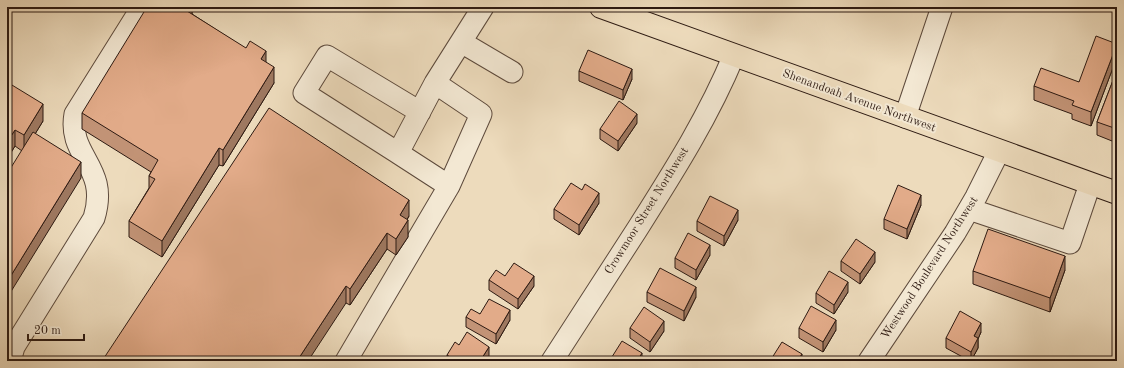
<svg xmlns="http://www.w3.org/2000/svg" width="1124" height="368" font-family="'Old Standard TT',serif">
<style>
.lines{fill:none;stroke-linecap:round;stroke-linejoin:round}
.minor-casing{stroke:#5d4a3c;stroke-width:23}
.major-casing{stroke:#2d1a12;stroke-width:24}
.minor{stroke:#f3e8d3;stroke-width:21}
.major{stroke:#eddbbc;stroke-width:22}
.wall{fill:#c29376;stroke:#2d1a12}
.shaded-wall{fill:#9e7860;stroke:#2d1a12}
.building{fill:#e2ab89;stroke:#2d1a12}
.labels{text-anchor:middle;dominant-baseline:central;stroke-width:4;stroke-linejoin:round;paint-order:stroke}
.street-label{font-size:12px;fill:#2d1a12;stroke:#f3e8d3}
</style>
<rect width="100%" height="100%" fill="#eddbbc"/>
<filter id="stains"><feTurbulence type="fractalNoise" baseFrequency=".005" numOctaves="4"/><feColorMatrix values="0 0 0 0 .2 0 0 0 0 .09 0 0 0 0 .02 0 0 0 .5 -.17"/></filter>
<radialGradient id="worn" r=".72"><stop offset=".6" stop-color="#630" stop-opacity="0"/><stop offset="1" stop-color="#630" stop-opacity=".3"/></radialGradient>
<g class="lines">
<g class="minor-casing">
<path id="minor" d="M461,42L512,72
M435,83L481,114L449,186
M905,117L942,7
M398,153L304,93L327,56L420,112
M969,209L1070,243L1090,184
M10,361L14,347L94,218C110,166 67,157 75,114L142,7
M346,361L449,186L398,153L435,83L483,7
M552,361C580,318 608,274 636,231C672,174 708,118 734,55
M869,361L955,233L976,197L999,151"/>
</g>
<g class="major-casing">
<path id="major" d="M601,7L1117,193"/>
</g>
<use href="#minor" class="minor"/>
<use href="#major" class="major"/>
</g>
<path class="wall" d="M192,7V14L266,62L274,83L223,166L219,165L162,257L129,237V221L149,188V176L151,172L82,129V113Z
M1103,7H1117V13Z
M1117,57L1091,126L1072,119V114L1034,100V86L1079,82Z
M1117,70V143L1097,135V122Z
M579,71L632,79L623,100L579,81Z
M7,82L43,121L35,134L81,178L22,151L15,146L7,159Z
M637,123L618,151L600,139V129Z
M599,203L579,235L554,219V209Z
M921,205L907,239L884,229V219Z
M409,216L407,220L408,237L396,255L387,249L350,305L346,303L102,361Z
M738,220L724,246L697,231V221Z
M710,255L696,280L675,268V258Z
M841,261L875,262L860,284L841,271Z
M1065,270L1050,312L973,284V271Z
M505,276L534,286L518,309L489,290V280Z
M647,292L696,297L684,321L647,302Z
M848,292L834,314L816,303V293Z
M480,314L510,320L496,344L466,327V317Z
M630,328L664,331L650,352L630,338Z
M799,328L836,330L823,352L799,338Z
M981,332L978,339V348L971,361H970L946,348V338Z
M459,345L489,356L486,361H447V355Z"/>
<path class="shaded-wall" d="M190,7H192V20L187,11Z
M1117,44V57L1091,126V112Z
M266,51V68L261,59Z
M274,67V83L223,166V150Z
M632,69V79L623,100V90Z
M43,104V121L24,152V135Z
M637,114V123L618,151V141Z
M15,130V146L7,159V142Z
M219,148V165L162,257V241Z
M81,162V178L7,298V282Z
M599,193V203L579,235V225Z
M921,195V205L907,239V229Z
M409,200V216L400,231V215Z
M738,210V220L724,246V236Z
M408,220V237L396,255V239Z
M387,233V249L350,305V289Z
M710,245V255L696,280V270Z
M875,252V262L860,284V274Z
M1065,256V270L1050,312V298Z
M534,276V286L518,309V299Z
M848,282V292L834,314V305Z
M346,286V303L308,361H297Z
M696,287V297L684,321V311Z
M510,310V320L496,344V334Z
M836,320V330L823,352V342Z
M664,321V331L650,352V342Z
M981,323V332L978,339V348L971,361V352L974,336Z
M489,347V356L486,361H480Z
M642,353V361H637Z
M802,354V361H797Z"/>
<path class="building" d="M147,7H190L187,11L246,48L250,41L266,51L261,59L274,67L223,150L219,148L162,241L129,221L155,179L149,176L158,160L82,113Z
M1096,36L1117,44L1091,112L1072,105L1074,101L1034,86L1041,68L1079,82Z
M588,50L632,69L623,90L579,71Z
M1117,70V129L1097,122Z
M7,82L43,104L24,135L15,130L7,142Z
M619,101L637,114L618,141L600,129Z
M269,108L409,200L400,215L408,220L396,239L387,233L350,289L346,286L297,361H102Z
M33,132L81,162L7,282V174Z
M571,183L582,190L585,184L599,193L579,225L554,209Z
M898,185L921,195L907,229L884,219Z
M710,196L738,210L724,236L697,221Z
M988,229L1065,256L1050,298L973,271Z
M688,233L710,245L696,270L675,258Z
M856,239L875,252L860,274L841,261Z
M514,263L534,276L518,299L489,280L496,270L505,276Z
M660,268L696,287L684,311L647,292Z
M829,271L848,282L834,305L816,293Z
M489,299L510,310L496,334L466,317L471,309L480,314Z
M811,306L836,320L823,342L799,328Z
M644,307L664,321L650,342L630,328Z
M960,311L981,323L974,336L978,338L971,352L946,338Z
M467,332L489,347L480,361H456L447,355L455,342L459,345Z
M622,341L642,353L637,361H612L610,360Z
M782,342L802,354L797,361H770Z"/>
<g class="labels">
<g class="street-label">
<text transform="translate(859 101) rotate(20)">Shenandoah Avenue Northwest</text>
<text transform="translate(647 211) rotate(-58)">Crowmoor Street Northwest</text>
<text transform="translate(930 268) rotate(-57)">Westwood Boulevard Northwest</text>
</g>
</g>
<rect width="1124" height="368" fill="none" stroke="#eddbbc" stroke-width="24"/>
<rect x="8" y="8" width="1108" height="352" fill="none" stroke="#2d1a12" stroke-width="2"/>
<rect x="12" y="12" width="1100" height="344" fill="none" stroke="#2d1a12"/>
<path d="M28 334v6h56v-6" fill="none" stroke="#2d1a12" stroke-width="2"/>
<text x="34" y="334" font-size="12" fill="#2d1a12" stroke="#f3e8d3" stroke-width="3" paint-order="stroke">20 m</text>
<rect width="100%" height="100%" filter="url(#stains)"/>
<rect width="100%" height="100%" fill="url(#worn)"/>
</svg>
